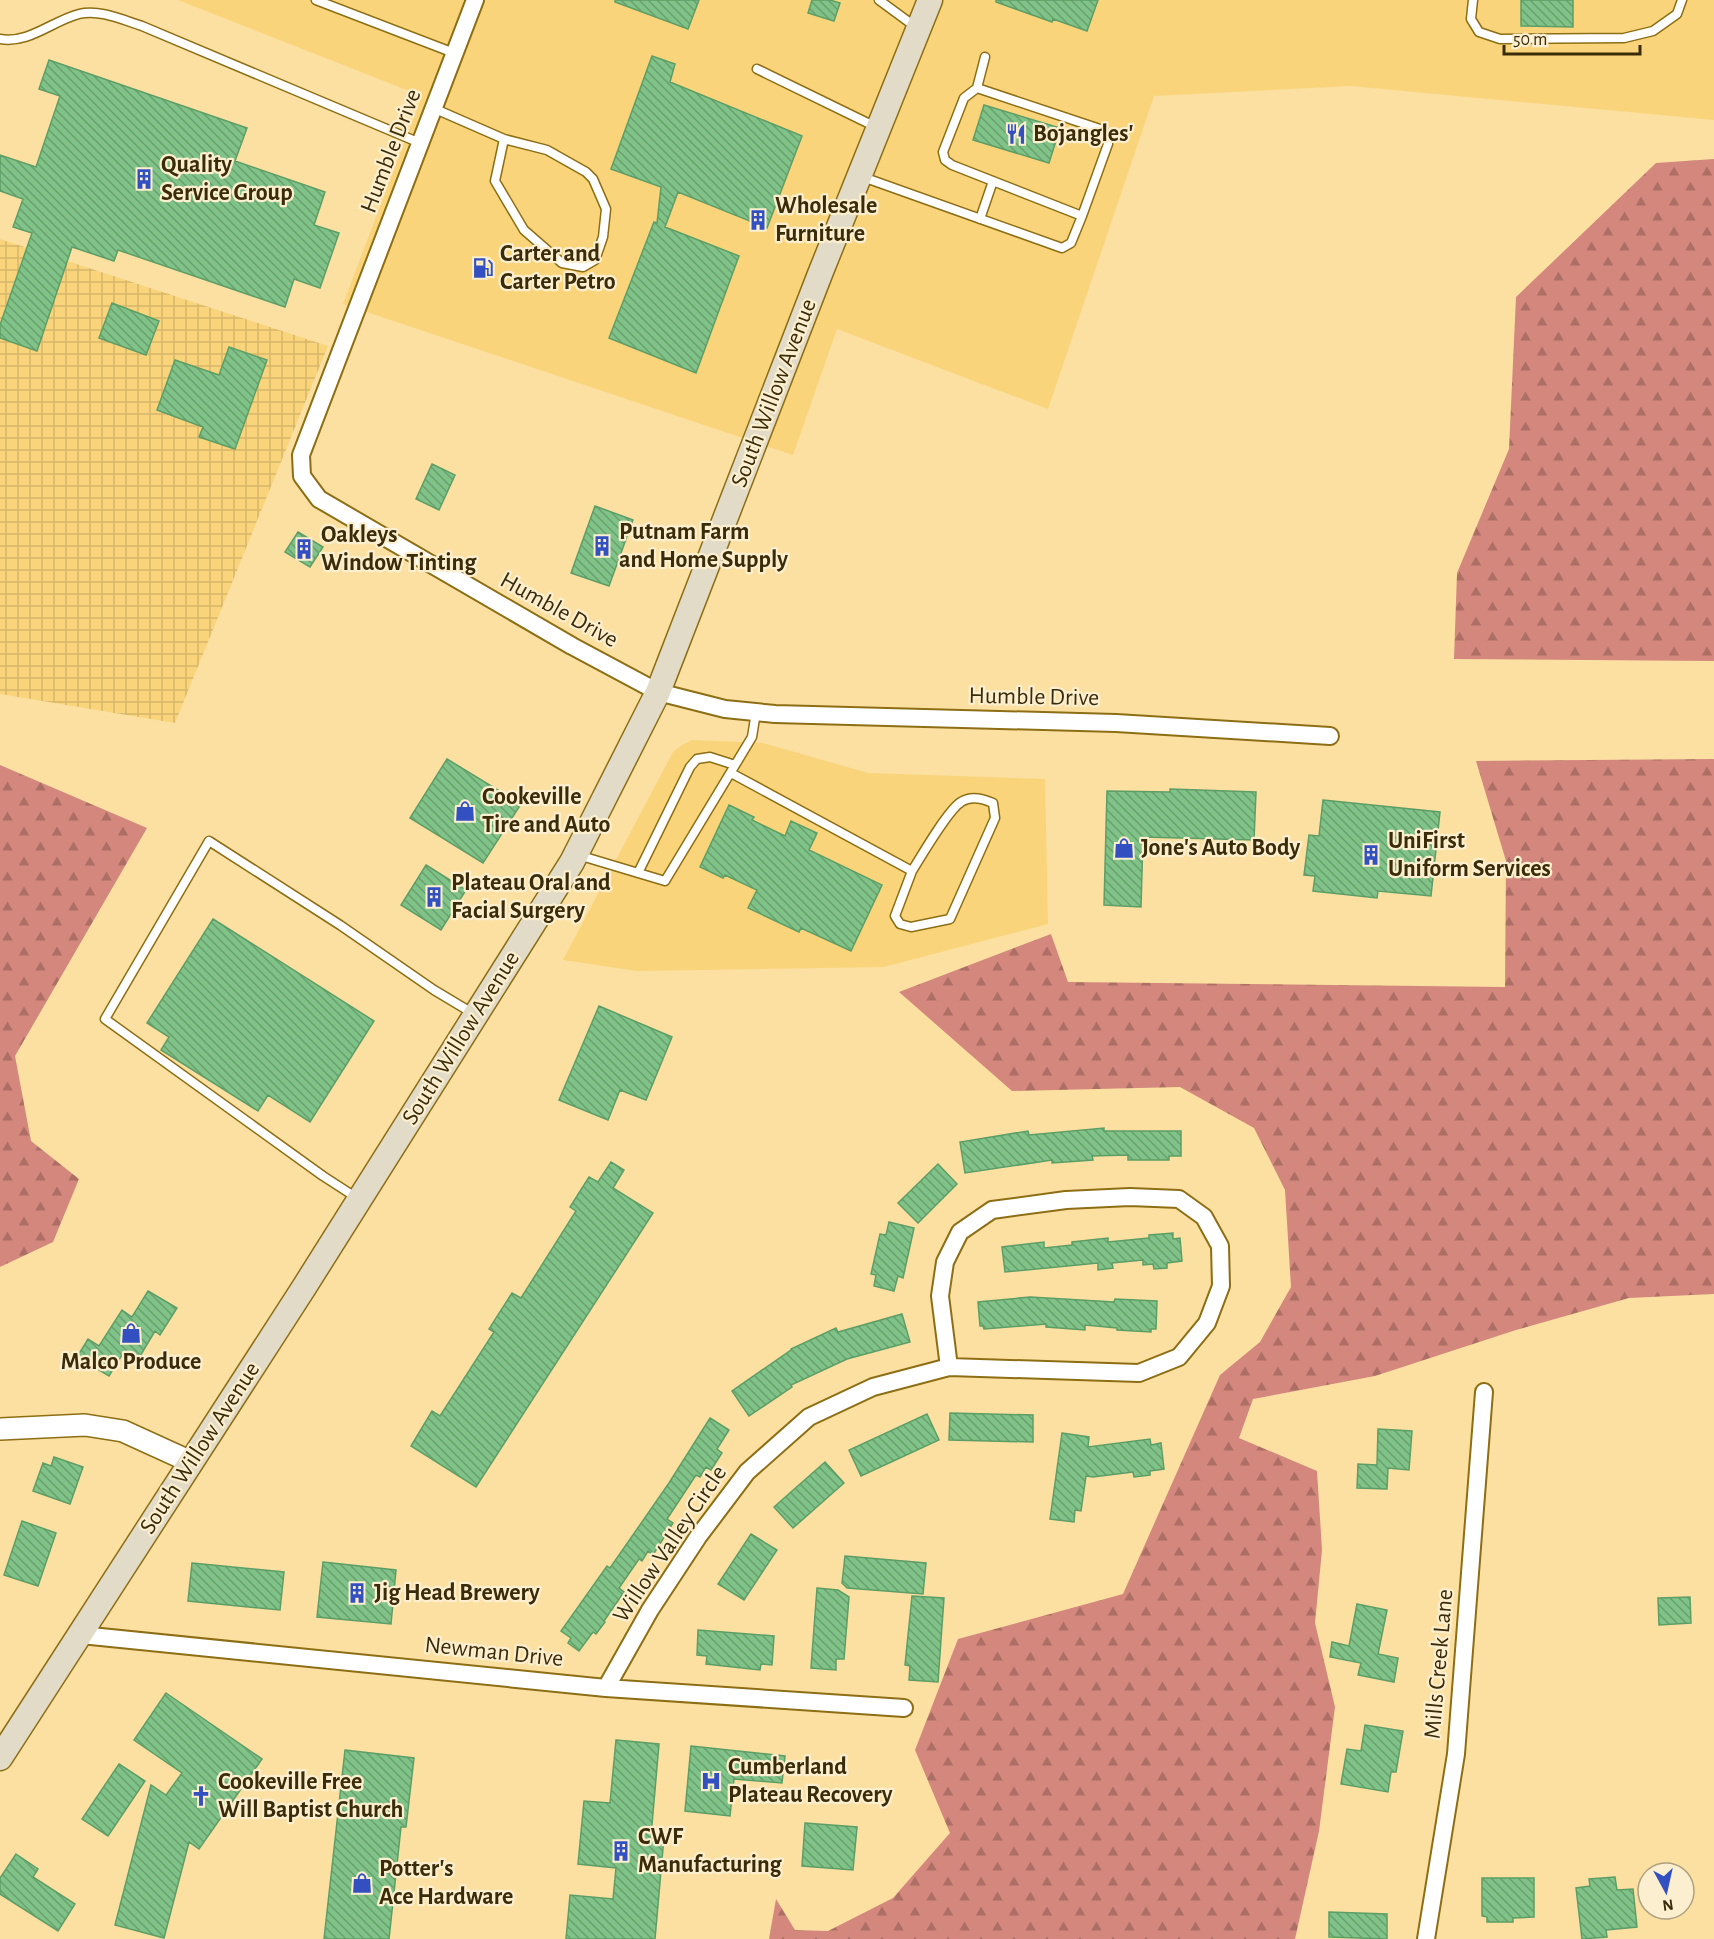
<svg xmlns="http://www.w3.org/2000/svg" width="1714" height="1939" font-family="'Alegreya Sans',sans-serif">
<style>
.built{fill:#f9d47b}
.industrial{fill:url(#industrial-grid)}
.forest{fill:url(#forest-firs)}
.building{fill:url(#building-back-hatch);stroke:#5d9e66;stroke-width:1.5}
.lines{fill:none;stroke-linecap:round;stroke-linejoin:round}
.service-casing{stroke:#8d6e14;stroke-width:11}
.minor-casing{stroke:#8d6e14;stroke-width:20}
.tertiary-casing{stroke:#8d6e14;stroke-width:24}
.secondary-casing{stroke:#8d6e14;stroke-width:27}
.service{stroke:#fff;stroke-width:8}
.minor{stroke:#fff;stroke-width:16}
.tertiary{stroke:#fff;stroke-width:21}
.secondary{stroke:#e2dbc7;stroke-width:24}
.labels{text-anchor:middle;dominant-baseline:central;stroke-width:4.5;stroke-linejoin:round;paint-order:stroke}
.poi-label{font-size:24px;font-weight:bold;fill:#3a2c09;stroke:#fcefd0;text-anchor:start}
.street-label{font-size:24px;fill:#3a2c09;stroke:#fcefd0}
</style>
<defs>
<pattern id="industrial-grid" width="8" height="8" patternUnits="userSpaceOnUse" patternTransform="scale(1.5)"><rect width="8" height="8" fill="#f9d47b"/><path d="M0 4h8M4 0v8" fill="none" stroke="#d6b669"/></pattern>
<pattern id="forest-firs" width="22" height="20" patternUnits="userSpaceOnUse" patternTransform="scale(1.5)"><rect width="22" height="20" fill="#d4877d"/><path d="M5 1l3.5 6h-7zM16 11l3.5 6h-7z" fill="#ad6f65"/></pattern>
<pattern id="building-back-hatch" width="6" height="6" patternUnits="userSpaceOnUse" patternTransform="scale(1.5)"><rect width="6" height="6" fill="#80c389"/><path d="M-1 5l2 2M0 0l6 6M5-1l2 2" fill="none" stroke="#6a9f6e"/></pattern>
</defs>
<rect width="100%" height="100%" fill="#fbe0a1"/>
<path class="built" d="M178,0H1714V120L1351,86L1154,96L1048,409L837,329L793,455L343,304L422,96Z
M692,740L763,743L868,773L1045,779L1048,924L884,967L637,971L563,960L673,752L682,745Z"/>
<path class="industrial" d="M0,239L328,346L175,723L0,694Z"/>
<path class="forest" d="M1714,159V661L1454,659L1457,573L1509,449L1516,297L1656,163Z
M1714,759V1294L1629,1298L1516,1330L1375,1376L1253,1399L1239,1438L1317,1471L1322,1550L1315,1623L1335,1707L1319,1831L1295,1939H769L776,1899L795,1930L828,1931L893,1898L950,1833L915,1750L958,1639L1123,1594L1220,1375L1260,1342L1291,1287L1285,1190L1254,1128L1180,1087L1012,1091L899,992L1051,934L1068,982L1505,987L1506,861L1476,761Z
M0,765L147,828L15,1056L31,1141L79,1179L53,1242L0,1267Z"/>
<path class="building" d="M615,0H699L688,29L615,2Z
M812,0H830L840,3L834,21L808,13Z
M996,0H1098L1087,31L1053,19L1052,22L996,2Z
M1521,0H1573V27L1521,26Z
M652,56L675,64L670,82L802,136L767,228L678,192L665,227L739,256L696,373L609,338L654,222L657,223L661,187L611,169Z
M49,60L247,128L235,161L325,192L314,225L339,233L320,288L294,279L285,307L118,250L114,261L72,247L37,351L0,338V325L32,233L13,227L23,199L0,191V155L36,167L60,96L39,89Z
M984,105L1060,128L1049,163L973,140Z
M112,303L159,321L146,355L99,338Z
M229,347L267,360L235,449L199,437L203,427L157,410L175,360L219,375Z
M432,464L455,475L439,510L416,499Z
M595,506L633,520L609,586L571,573Z
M298,532L323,547L310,567L285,552Z
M447,759L521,804L483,863L410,818Z
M1170,789L1256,792L1254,840L1143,837L1141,907L1104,905L1107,791L1170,792Z
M1323,800L1440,812L1431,896L1378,891L1377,898L1313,891L1315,876L1304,875L1309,835L1319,836Z
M729,805L754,817L752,820L785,836L791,821L817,833L809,850L882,885L851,951L801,928L799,932L748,908L757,890L725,875L723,878L700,867Z
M426,865L466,890L441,930L401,905Z
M213,919L374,1021L310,1122L268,1095L258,1111L161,1050L169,1037L147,1023Z
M599,1006L672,1037L646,1100L620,1090L608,1120L559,1100Z
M1104,1128V1131H1181V1156H1169V1160H1128V1155L1092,1156L1093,1160L1052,1163V1160L965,1173L960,1142L1028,1131L1029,1135Z
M611,1162L624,1170L613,1188L653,1213L476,1487L411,1446L432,1411L440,1416L494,1332L489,1329L512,1293L521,1298L576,1211L570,1207L589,1177L598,1182Z
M938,1164L957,1184L918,1223L898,1203Z
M889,1222L914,1228L903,1278L898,1276L894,1291L874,1286L876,1275L871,1274L880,1234L886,1235Z
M1173,1233V1239L1180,1238L1182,1261L1167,1263V1268L1154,1269L1153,1264L1143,1265V1260L1112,1263L1113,1268L1098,1270V1263L1005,1272L1002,1247L1044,1242V1248L1072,1245V1242L1108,1238V1242L1149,1238V1235Z
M148,1291L177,1308L160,1335L155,1331L136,1363L122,1355L109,1376L77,1357L88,1339L99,1346L122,1310L132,1317Z
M1030,1297L1114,1302L1115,1299L1157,1301L1156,1329H1151V1332L1117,1330V1328L1085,1325V1330L1046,1327V1324L984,1329L983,1326H980L978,1302Z
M902,1314L910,1342L847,1359L791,1385L792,1387L749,1416L732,1391L791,1350V1349L836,1328L838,1332Z
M950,1413L1033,1415V1442L949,1440Z
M927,1414L939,1440L861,1476L849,1450Z
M710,1418L729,1430L717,1449L722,1453L711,1470L706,1467L700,1477L696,1475L667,1519L673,1523L653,1555L648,1551L642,1561L639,1559L619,1588L624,1592L604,1621L605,1622L596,1634L593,1632L579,1651L568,1643L571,1638L561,1631L607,1566L610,1568L669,1483Z
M1378,1429L1412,1431L1409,1470L1388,1468L1387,1489L1357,1488L1358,1464L1377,1465Z
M1062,1433L1089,1437L1088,1447L1150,1439L1151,1445L1161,1443L1164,1469L1150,1471V1475L1134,1477L1133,1472L1093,1477L1086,1476L1081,1511L1075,1510L1074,1522L1050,1519Z
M54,1457L83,1467L70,1504L33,1491L43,1463L51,1466Z
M825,1462L844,1483L793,1528L774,1507Z
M22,1521L56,1533L38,1586L4,1575Z
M751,1534L777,1550L744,1600L718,1584Z
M845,1556L926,1563L923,1594L847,1588L842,1583Z
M323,1562L396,1570L391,1624L317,1617Z
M192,1563L284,1572L280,1610L188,1601Z
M817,1588L838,1590L849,1597L844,1659H836V1670L811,1668Z
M912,1596L944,1598L938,1682L909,1680L910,1666L905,1665Z
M1690,1597L1691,1623L1659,1625L1658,1598Z
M1357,1604L1387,1610L1378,1654L1398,1658L1394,1682L1358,1675L1361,1663L1330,1657L1332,1642L1349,1646Z
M698,1630L774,1636L772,1665L761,1664L760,1670L706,1664L707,1656L697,1655Z
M166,1693L262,1759L199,1849L189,1842L164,1938L115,1925L151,1785L166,1795L182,1773L134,1740Z
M1365,1725L1403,1731L1396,1772H1391L1388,1792L1341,1784L1347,1749L1361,1751Z
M616,1740L659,1744L651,1836L664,1837L655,1939H566L570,1895L613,1899L616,1868L578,1864L584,1801L610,1803Z
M691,1746L785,1756L782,1783L734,1779L730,1816L685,1811Z
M345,1750L414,1758L406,1827H401L389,1939H324Z
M119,1764L145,1781L108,1836L82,1819Z
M805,1823L857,1827L853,1870L802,1866Z
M16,1854L38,1869L33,1877L75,1904L58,1931L0,1894V1878Z
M1615,1877L1617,1890L1633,1889L1637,1927L1606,1930L1607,1937L1582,1939L1576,1888L1590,1886L1589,1879Z
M1482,1878H1534V1917L1513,1918V1922H1487V1917L1482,1916Z
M1329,1912L1387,1914V1939L1329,1937Z"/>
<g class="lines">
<g class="service-casing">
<path id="service" d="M316,0L454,53
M879,0L917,28
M1473,0L1471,19L1479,32L1500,39L1624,38L1653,31L1677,14L1682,0
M0,39C29,44 52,21 79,14C100,9 123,20 142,26L420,143
M757,69L876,127
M977,88L1100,129L1108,135V144L1082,216L952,165L945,160L943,152L964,98L977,88L985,57
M433,108L504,139L495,181L524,230L562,263L583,267L595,260L603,237L606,209L593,179L586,172L547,150L504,139
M860,176L1062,248L1071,243L1082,216
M980,219L993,181
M731,773L912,871L895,916L900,924L911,927L950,919L995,818L993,803C984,799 971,795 961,802C948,810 922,855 912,871
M578,855L665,881L752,737L756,712
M638,873L690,767L697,759L710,757L735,765
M357,1198L323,1176L105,1019L209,841L340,925L434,990L474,1014"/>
</g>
<g class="minor-casing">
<path id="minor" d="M475,0L301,455L302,476L319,499L572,646L658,692L725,709L775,714L1116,723L1330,736
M81,1635L606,1688L904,1708
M606,1688L650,1610L698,1537L747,1472L809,1417L873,1387L949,1367L1139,1373L1179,1357L1207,1323L1221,1286L1220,1246L1204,1217L1179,1199L1130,1197L1066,1200L992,1210L960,1232L945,1262L940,1296L949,1367
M1426,1939L1456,1754L1484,1392"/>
</g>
<g class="tertiary-casing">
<path id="tertiary" d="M0,1429L85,1425L123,1431L191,1462"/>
</g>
<g class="secondary-casing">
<path id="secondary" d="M0,1758L303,1289L572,862L658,692L820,274L930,0"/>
</g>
<use href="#service" class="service"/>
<use href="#minor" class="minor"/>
<use href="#tertiary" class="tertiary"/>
<use href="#secondary" class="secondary"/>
</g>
<defs>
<g id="restaurant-bare" transform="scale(1.62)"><path d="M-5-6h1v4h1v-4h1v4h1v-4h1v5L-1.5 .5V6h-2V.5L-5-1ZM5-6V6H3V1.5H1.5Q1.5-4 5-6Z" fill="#3250c0" stroke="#fcefd0" stroke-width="2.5" paint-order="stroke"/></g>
<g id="building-bare" transform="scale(1.62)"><path d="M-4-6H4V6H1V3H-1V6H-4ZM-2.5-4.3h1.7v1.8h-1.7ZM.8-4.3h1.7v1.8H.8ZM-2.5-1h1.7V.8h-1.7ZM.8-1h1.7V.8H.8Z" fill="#3250c0" stroke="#fcefd0" stroke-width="2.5" paint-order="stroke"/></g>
<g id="fuel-bare" transform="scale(1.62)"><path d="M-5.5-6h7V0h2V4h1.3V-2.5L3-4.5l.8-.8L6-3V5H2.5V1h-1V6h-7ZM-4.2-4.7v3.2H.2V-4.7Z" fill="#3250c0" stroke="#fcefd0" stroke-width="2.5" paint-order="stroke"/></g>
<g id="shop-bare" transform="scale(1.62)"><path d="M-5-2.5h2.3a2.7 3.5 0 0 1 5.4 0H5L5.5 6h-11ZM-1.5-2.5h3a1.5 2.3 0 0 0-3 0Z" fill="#3250c0" stroke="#fcefd0" stroke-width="2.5" paint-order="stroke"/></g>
<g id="hospital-bare" transform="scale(1.62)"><path d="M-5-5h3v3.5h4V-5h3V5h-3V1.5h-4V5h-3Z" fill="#3250c0" stroke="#fcefd0" stroke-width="2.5" paint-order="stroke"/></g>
<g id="church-bare" transform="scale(1.62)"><path d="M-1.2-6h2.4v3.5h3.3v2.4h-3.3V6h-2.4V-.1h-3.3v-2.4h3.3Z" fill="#3250c0" stroke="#fcefd0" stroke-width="2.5" paint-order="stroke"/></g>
</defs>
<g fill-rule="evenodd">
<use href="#restaurant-bare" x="1016" y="134"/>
<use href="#building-bare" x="144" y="179"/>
<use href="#building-bare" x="758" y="220"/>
<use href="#fuel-bare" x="483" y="268"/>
<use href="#building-bare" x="602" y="546"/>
<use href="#building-bare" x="304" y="549"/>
<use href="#shop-bare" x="465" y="811"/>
<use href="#shop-bare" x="1124" y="848"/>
<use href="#building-bare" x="1371" y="855"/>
<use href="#building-bare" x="434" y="897"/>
<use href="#shop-bare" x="131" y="1333"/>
<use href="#building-bare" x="357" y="1593"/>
<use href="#hospital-bare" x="711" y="1781"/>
<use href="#church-bare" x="201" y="1796"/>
<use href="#building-bare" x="621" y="1851"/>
<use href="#shop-bare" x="362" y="1883"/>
</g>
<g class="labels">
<g class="poi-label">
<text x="1033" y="134">Bojangles'</text>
<text x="161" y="165">Quality<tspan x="161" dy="28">Service Group</tspan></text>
<text x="775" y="206">Wholesale<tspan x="775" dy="28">Furniture</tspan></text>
<text x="500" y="254">Carter and<tspan x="500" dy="28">Carter Petro</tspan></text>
<text x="619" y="532">Putnam Farm<tspan x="619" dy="28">and Home Supply</tspan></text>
<text x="321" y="535">Oakleys<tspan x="321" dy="28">Window Tinting</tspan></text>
<text x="482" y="797">Cookeville<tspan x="482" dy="28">Tire and Auto</tspan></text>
<text x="1388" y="841">UniFirst<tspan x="1388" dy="28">Uniform Services</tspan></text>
<text x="1141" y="848">Jone's Auto Body</text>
<text x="451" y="883">Plateau Oral and<tspan x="451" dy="28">Facial Surgery</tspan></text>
<text x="131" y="1362" text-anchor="middle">Malco Produce</text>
<text x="374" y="1593">Jig Head Brewery</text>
<text x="728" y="1767">Cumberland<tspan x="728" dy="28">Plateau Recovery</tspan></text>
<text x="218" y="1782">Cookeville Free<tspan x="218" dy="28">Will Baptist Church</tspan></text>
<text x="638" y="1837">CWF<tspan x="638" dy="28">Manufacturing</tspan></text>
<text x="379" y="1869">Potter's<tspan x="379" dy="28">Ace Hardware</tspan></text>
</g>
<g class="street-label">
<text transform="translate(391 151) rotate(-69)">Humble Drive</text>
<text transform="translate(774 393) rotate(-69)">South Willow Avenue</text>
<text transform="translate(559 610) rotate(29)">Humble Drive</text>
<text transform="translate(1034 697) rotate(1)">Humble Drive</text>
<text transform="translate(461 1038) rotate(-58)">South Willow Avenue</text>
<text transform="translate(200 1448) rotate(-57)">South Willow Avenue</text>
<text transform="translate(670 1544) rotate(-56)">Willow Valley Circle</text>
<text transform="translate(494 1652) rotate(6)">Newman Drive</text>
<text transform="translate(1439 1664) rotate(-85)">Mills Creek Lane</text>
</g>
</g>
<g transform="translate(1666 1891) rotate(172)"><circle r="28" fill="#fcefd0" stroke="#aea180" stroke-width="1.5"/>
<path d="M0-4.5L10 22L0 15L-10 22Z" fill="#3250c0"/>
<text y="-9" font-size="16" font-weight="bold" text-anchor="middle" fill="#3a2c09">N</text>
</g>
<path d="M1504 45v9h136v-9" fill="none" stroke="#3a2c09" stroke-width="3"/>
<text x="1513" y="45" font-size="18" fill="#3a2c09" stroke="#fcefd0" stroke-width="4.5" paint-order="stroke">50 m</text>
</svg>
